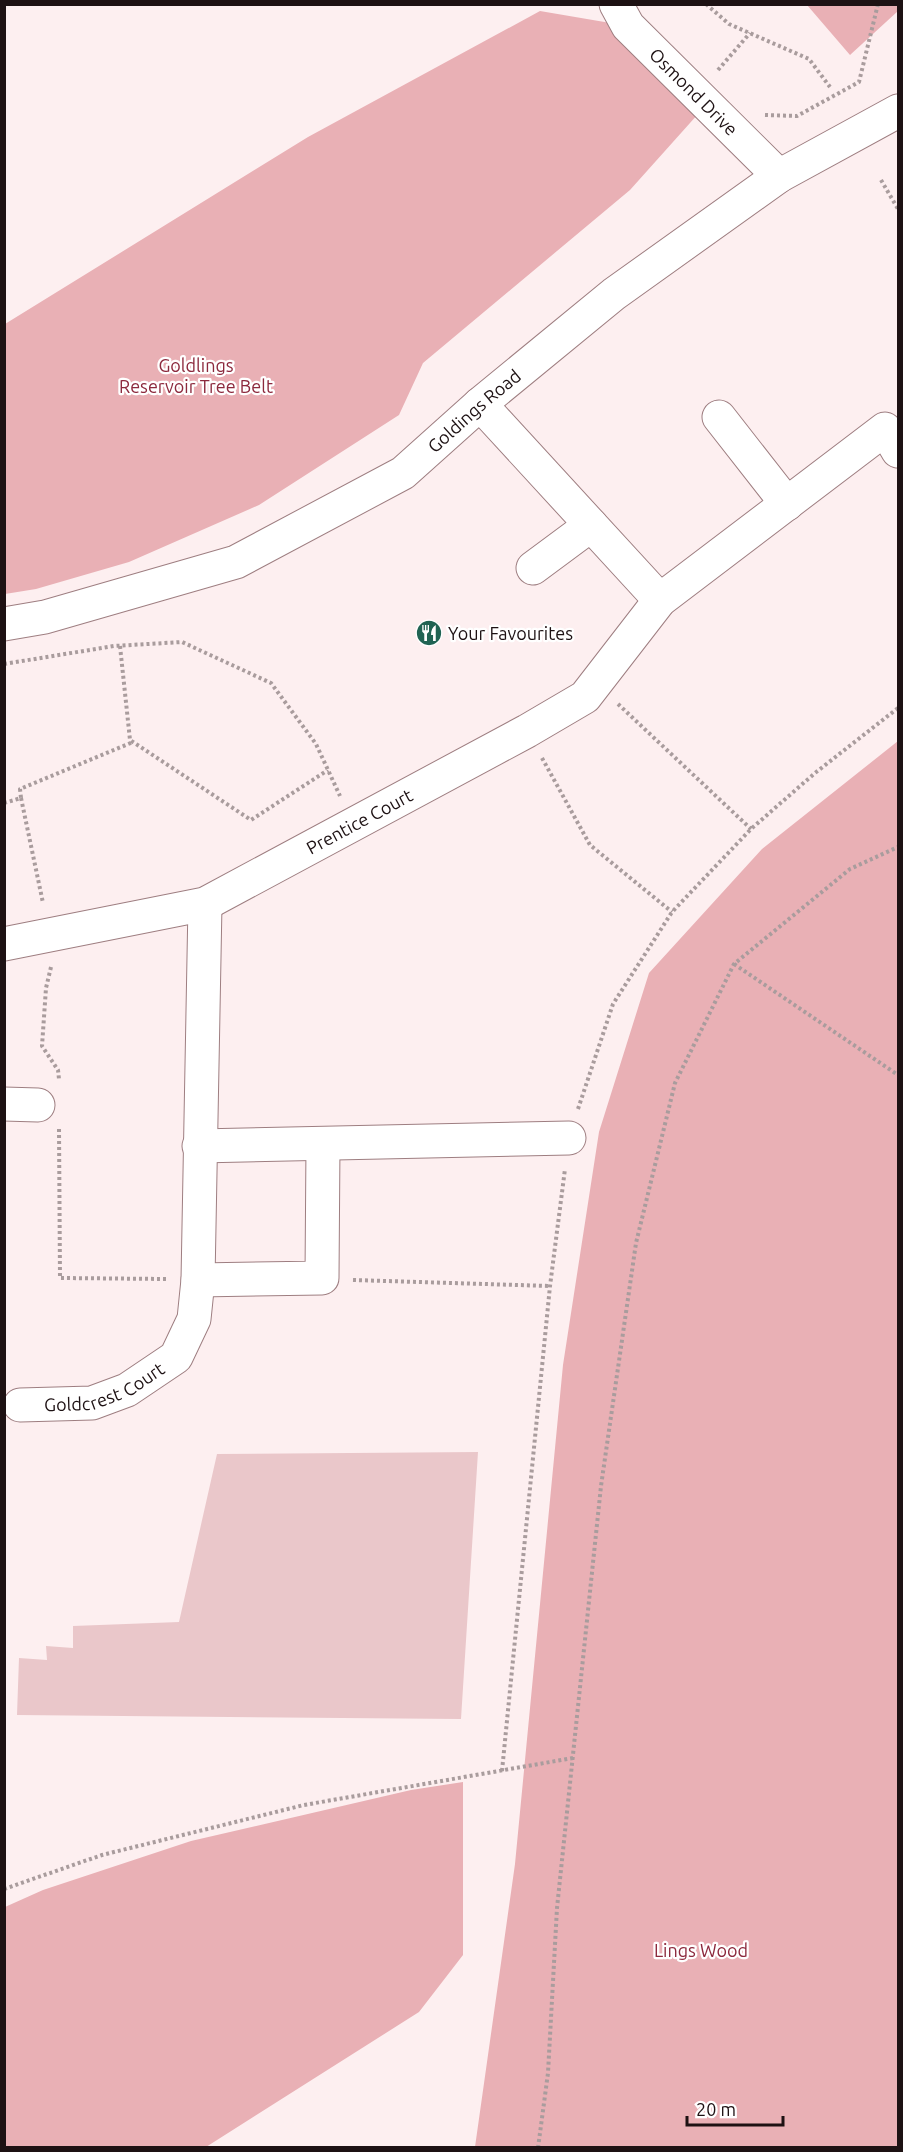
<svg xmlns="http://www.w3.org/2000/svg" width="903" height="2152" font-family="Ubuntu,sans-serif">
<style>
.green{fill:#e9b0b5}
.building{fill:#eac7ca}
.lines{fill:none;stroke-linecap:round;stroke-linejoin:round}
.street-casing{stroke:#9e7e81;stroke-width:35}
.path{stroke:#a99c9d;stroke-width:4;stroke-dasharray:3 3;stroke-linecap:butt}
.street{stroke:#fff;stroke-width:33}
.labels{text-anchor:middle;dominant-baseline:central;stroke-width:4.5;stroke-linejoin:round;paint-order:stroke}
.street-label{font-size:18px;fill:#1d1113;stroke:#fff}
.park-label{font-size:18px;fill:#8c293d;stroke:#fff}
.poi-label{font-size:18px;fill:#1d1113;stroke:#fff;text-anchor:start}
</style>
<rect width="100%" height="100%" fill="#fdeff0"/>
<path class="green" d="M807,5H898V11L850,55Z
M540,11L628,26L707,104L630,190L423,363L399,415L259,505L129,562L36,589L5,594V324L308,137Z
M898,741V2147H475L515,1864L563,1365L599,1132L649,973L762,849Z
M463,1782V1955L419,2012L206,2147H5V1907L43,1890L191,1841L411,1790Z"/>
<path class="building" d="M478,1452L461,1719L17,1715L19,1658L47,1660L46,1646L73,1648V1626L179,1622L217,1454Z"/>
<g class="lines">
<g class="street-casing">
<g id="street">
<path id="s1" d="M616,4L628,26L779,176"/>
<path d="M480,404L660,600"/>
<path d="M719,417L787,504"/>
<path d="M533,568L591,525"/>
<path id="s2" d="M4,624L45,617L236,562L403,473L480,404L614,294L779,176L898,111"/>
<path id="s3" d="M4,944L205,904L527,731L585,697L660,600L885,429L898,451"/>
<path d="M4,1104L38,1105"/>
<path d="M199,1146L569,1138"/>
<path d="M198,1280L322,1278L323,1144"/>
<path id="s4" d="M20,1405L92,1403L127,1390L176,1357L194,1319L198,1280L205,904"/>
</g>
</g>
<path class="path" d="M706,4L729,24L809,59L830,87
M718,70L750,33
M765,115L797,116L859,82L878,4
M881,180L898,209
M120,646L130,740L251,820L328,770
M4,664L114,646L182,642L271,683L316,744L340,796
M618,704L751,829
M542,758L590,845L672,912
M21,798L43,903
M4,803L21,798L20,789L133,742
M734,964L898,1075
M51,967L46,988L42,1046L58,1070L59,1079
M578,1109L613,1004L672,912L751,829L815,773L898,708
M59,1129L60,1278L167,1279
M353,1280L550,1286
M502,1771L550,1286L565,1169
M4,1889L102,1855L304,1805L573,1758
M538,2148L548,2073L557,1908L601,1486L636,1243L675,1083L734,964L850,869L898,847"/>
<use href="#street" class="street"/>
</g>
<defs>
<g id="restaurant-disc" transform="scale(1.35)"><circle r="9.5" fill="#206353" stroke="#fff"/><path d="M-5-6h1v4h1v-4h1v4h1v-4h1v5L-1.5 .5V6h-2V.5L-5-1ZM5-6V6H3V1.5H1.5Q1.5-4 5-6Z" fill="#fff"/></g>
</defs>
<g fill-rule="evenodd">
<use href="#restaurant-disc" x="429" y="633"/>
</g>
<g class="labels">
<g class="street-label">
<text stroke="none"><textPath href="#s1" startOffset="118">Osmond Drive</textPath></text>
<text stroke="none"><textPath href="#s2" startOffset="524">Goldings Road</textPath></text>
<text stroke="none"><textPath href="#s3" startOffset="380">Prentice Court</textPath></text>
<text stroke="none"><textPath href="#s4" startOffset="88">Goldcrest Court</textPath></text>
</g>
<g class="park-label">
<text x="196" y="365">Goldlings<tspan x="196" dy="21">Reservoir Tree Belt</tspan></text>
<text x="701" y="1950">Lings Wood</text>
</g>
<g class="poi-label">
<text x="448" y="633">Your Favourites</text>
</g>
</g>
<rect width="903" height="2152" fill="none" stroke="#1d1113" stroke-width="12"/>
<path d="M687 2116v9h96v-9" fill="none" stroke="#1d1113" stroke-width="3"/>
<text x="696" y="2116" font-size="18" fill="#1d1113" stroke="#ffffff" stroke-width="4.5" paint-order="stroke">20 m</text>
</svg>
